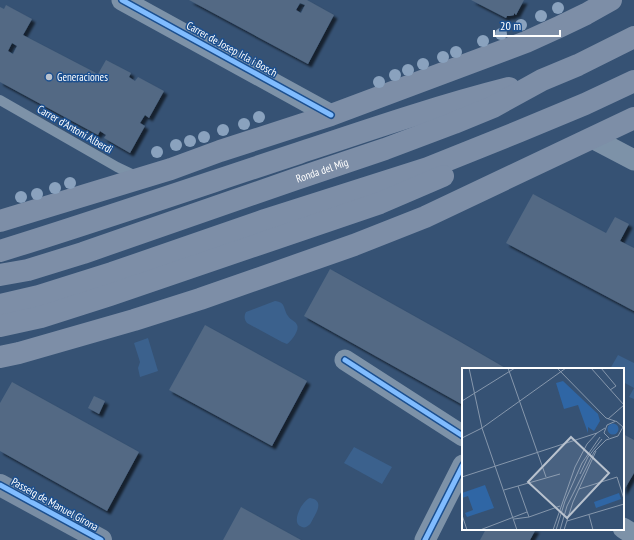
<svg xmlns="http://www.w3.org/2000/svg" width="634" height="540" font-family="'PT Sans Narrow',sans-serif">
<style>
.water{fill:#3b618d}
.building{fill:#526984;fill-rule:evenodd;filter:url(#shadow)}
.lines{fill:none;stroke-linecap:round;stroke-linejoin:round}
.lane{stroke:#7d92a8;stroke-width:10}
.street{stroke:#7d92a8;stroke-width:21}
.secondary{stroke:#798da4;stroke-width:22}
.primary{stroke:#7d8ea7;stroke-width:22}
.cycleway-casing{stroke:#1b4f8f;stroke-width:8}
.cycleway{stroke:#80bcff;stroke-width:5}
.tree{fill:#8aa2be}
.poi-dot{fill:#b9c2ce;stroke:#1b4f8f;stroke-width:1.5}
.labels{text-anchor:middle;dominant-baseline:central;stroke-width:3;stroke-linejoin:round;paint-order:stroke}
.street-label{font-size:11px;fill:#fff;stroke:#1b4f8f}
.poi-label{font-size:11px;fill:#fff;stroke:#1b4f8f;text-anchor:start}
.inset-road{fill:none;stroke:#8697ac;stroke-width:1}
.view{fill:#b9c2ce;fill-opacity:0.15;stroke:#b9c2ce;stroke-width:2}
.inset-edge{fill:none;stroke:#fff;stroke-width:2}
</style>
<defs>
<filter id="shadow"><feDropShadow dx="3.5" dy="3.5" stdDeviation="1" flood-color="#0009"/></filter>
</defs>
<rect width="100%" height="100%" fill="#365274"/>
<path class="water" d="M275,301C286,302 283,309 288,316C290,320 296,321 297,325C300,330 291,341 287,344L282,342L247,323C244,319 244,316 246,312Z
M148,338L158,371L140,377L138,368L140,362L134,343Z
M618,355L634,363V399L629,397L634,388L623,382V369H610Z
M354,447L392,467L382,484L344,463Z
M310,498C323,500 318,510 314,517C312,520 311,524 309,525C306,528 303,528 300,526C291,521 303,500 310,498Z"/>
<path class="building" d="M189,0H307L334,15L308,64ZM300,3L305,5L301,13L296,10Z
M471,0H524L516,15L514,13V15L510,16H507L506,18Z
M6,5L32,19L23,35L98,74L106,60L131,73L129,77L135,81L138,77L164,91L149,118L145,115L140,123L145,126L130,153L104,138L106,135L100,131L98,135L0,82V7L4,9ZM12,43L17,46L13,54L8,51Z
M533,194L606,233L615,217L629,224L620,241L634,248V311L506,243Z
M330,269L457,340L507,369H463V405L304,316Z
M205,325L307,381L272,446L169,390Z
M12,382L139,452L107,511L0,451V403Z
M94,396L105,401L99,414L88,408Z
M623,434L634,440V473L623,492Z
M241,507L301,540H223Z
M486,529H536L530,540H480Z"/>
<g class="lines">
<path class="lane" d="M0,100L117,167L138,177"/>
<path class="street" d="M122,0L331,115
M592,138L634,160
M345,360L463,436
M623,528L634,535
M425,540L463,465"/>
<path class="secondary" d="M0,485L101,540"/>
<g class="primary">
<path d="M0,221L171,169L220,151L331,115L526,42L559,27L586,14L611,0"/>
<path d="M0,251C100,220 199,186 299,153C368,130 438,106 509,88"/>
<path id="s1" d="M0,275L28,270L83,253L296,179L385,149L454,123L493,107L542,80L578,65L634,37"/>
<path d="M0,305L39,296L112,273L265,220L428,168L520,131L585,104L634,81"/>
<path d="M0,326L41,317L110,295L380,203L443,176"/>
<path d="M0,357L19,353L134,320L200,299L354,245L425,217L634,118"/>
</g>
<g class="cycleway-casing">
<path id="cycleway" d="M122,0L331,115
M345,360L463,436
M0,485L101,540
M425,540L463,465"/>
</g>
<use href="#cycleway" class="cycleway"/>
</g>
<g class="tree">
<circle cx="558" cy="8" r="6"/>
<circle cx="541" cy="16" r="6"/>
<circle cx="521" cy="25" r="6"/>
<circle cx="501" cy="34" r="6"/>
<circle cx="483" cy="41" r="6"/>
<circle cx="456" cy="52" r="6"/>
<circle cx="443" cy="57" r="6"/>
<circle cx="423" cy="64" r="6"/>
<circle cx="408" cy="70" r="6"/>
<circle cx="395" cy="75" r="6"/>
<circle cx="379" cy="82" r="6"/>
<circle cx="259" cy="117" r="6"/>
<circle cx="244" cy="124" r="6"/>
<circle cx="223" cy="130" r="6"/>
<circle cx="204" cy="137" r="6"/>
<circle cx="190" cy="141" r="6"/>
<circle cx="176" cy="145" r="6"/>
<circle cx="157" cy="152" r="6"/>
<circle cx="70" cy="183" r="6"/>
<circle cx="55" cy="188" r="6"/>
<circle cx="37" cy="194" r="6"/>
<circle cx="21" cy="197" r="6"/>
</g>
<circle class="poi-dot" cx="49" cy="77" r="4"/>
<g class="labels">
<g class="street-label">
<text transform="translate(232 49) rotate(29)">Carrer de Josep Irla i Bosch</text>
<text transform="translate(75 129) rotate(30)">Carrer d'Antoni Alberdi</text>
<text stroke="none"><textPath href="#s1" startOffset="339">Ronda del Mig</textPath></text>
<text transform="translate(55 504) rotate(29)">Passeig de Manuel Girona</text>
</g>
<g class="poi-label">
<text x="57" y="77">Generaciones</text>
</g>
</g>
<g transform="translate(462 368)">
<rect width="162" height="162" fill="#365274"/>
<path d="M101,13L136,46L138,53L132,63L126,59V65L116,37L102,41L94,15ZM145.5 61a5.5 5.5 0 1 1 11 0a5.5 5.5 0 1 1-11 0ZM23,117L32,140L5,149L3,145L11,142L6,128L0,130V125ZM157,125L159,131L134,140L132,134Z" fill="#2f66a5"/>
<path class="inset-road" d="M7,0L20,60L55,162M46,0L84,109M95,0L144,50L153,53M129,0L162,37M139,0L154,18L148,22M0,33L53,0M146,51L162,37M0,70L20,60L104,0M147,70L142,65L145,57L154,53L161,59M118,106L126,89L140,71M0,109L135,65L143,60M56,118L67,149M117,121L155,109L162,131M42,122L98,106M105,138L132,84L144,72L156,68L161,59M0,147L5,162M127,147L131,162M52,151L67,149L98,138M105,153L162,136M18,162L65,144M91,162L113,99L125,76L135,65M94,162L103,133L120,95L138,69M98,162L105,138M102,162L111,134L134,83"/>
<path class="view" d="M109,69L147,105L105,150L66,114Z"/>
<rect width="162" height="162" class="inset-edge"/>
</g>
<path d="M494 30v6h66v-6" fill="none" stroke="#ffffff" stroke-width="2"/>
<text x="500" y="30" font-size="12" fill="#ffffff" stroke="#1b4f8f" stroke-width="3" paint-order="stroke">20 m</text>
</svg>
